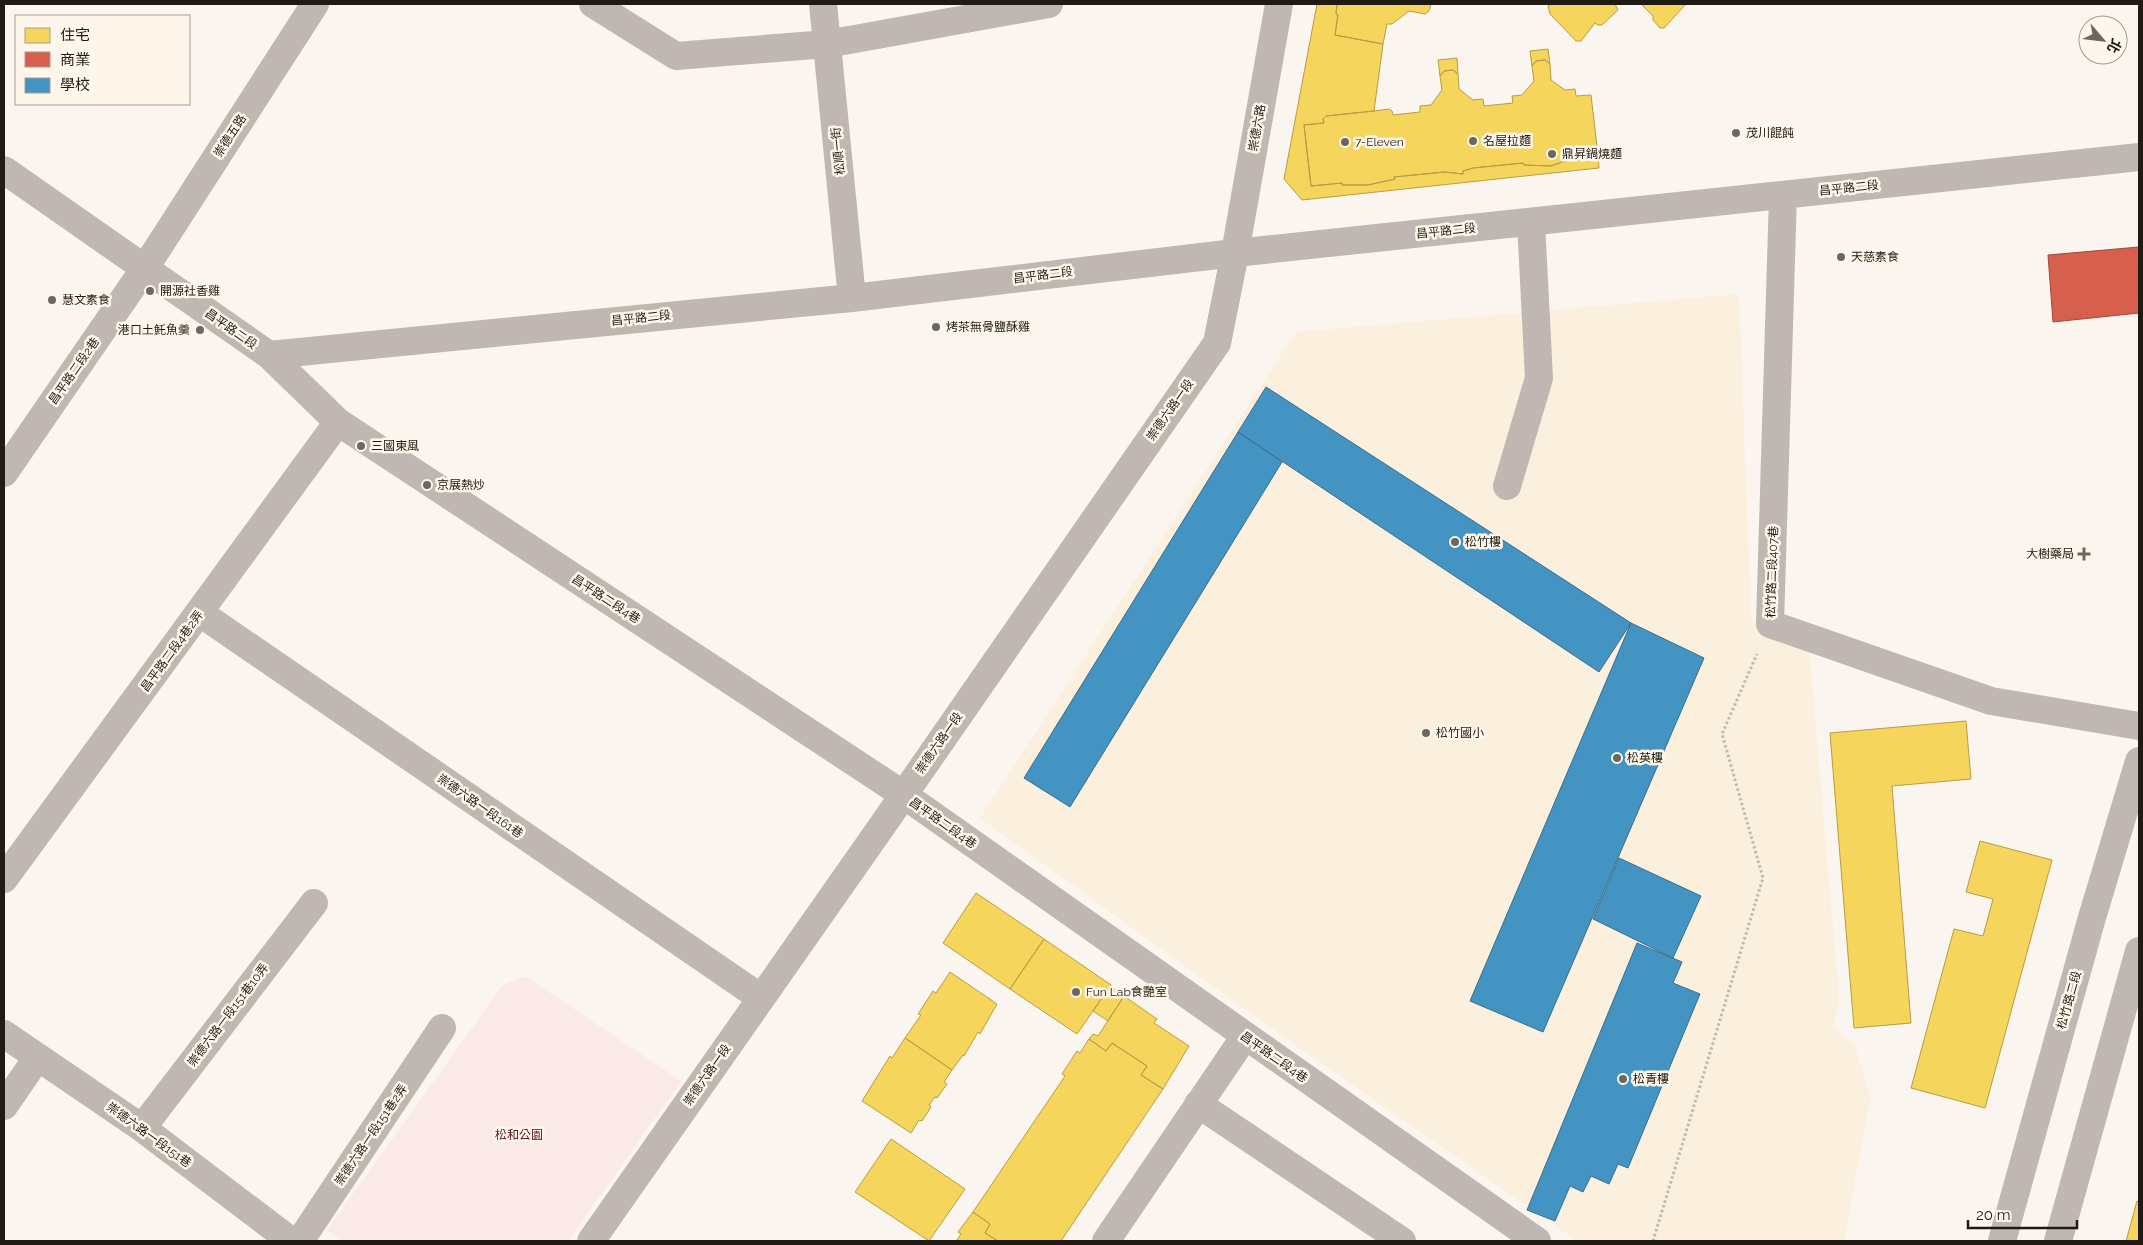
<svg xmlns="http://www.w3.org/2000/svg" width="2143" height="1245" font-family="Raleway,'Noto Sans TC',sans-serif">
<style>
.built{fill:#fbefde}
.green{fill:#fbe9e7}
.homes{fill:#f6d55c;stroke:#b69d46}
.shops{fill:#d6604d;stroke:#9f4b3c}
.schools{fill:#4393c3;stroke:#386f8e}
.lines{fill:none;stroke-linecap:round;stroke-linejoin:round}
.path{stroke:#bfb9b3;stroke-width:3;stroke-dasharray:2.5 2.5;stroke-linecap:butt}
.minor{stroke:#c1b7b2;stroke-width:28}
.poi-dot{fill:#6c6760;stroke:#fef6ea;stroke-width:2}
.labels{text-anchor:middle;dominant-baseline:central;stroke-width:5;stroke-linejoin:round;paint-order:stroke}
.street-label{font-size:12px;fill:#1f1a13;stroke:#fef6ea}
.poi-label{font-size:12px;fill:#1f1a13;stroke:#fef6ea;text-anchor:start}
.park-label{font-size:12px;fill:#5b1122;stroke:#fef6ea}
</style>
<rect width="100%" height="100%" fill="#faf5ee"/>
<path class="built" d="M1739,294L1751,621L1809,649L1839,998L1834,1027L1855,1046L1870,1098L1844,1241H1577L1257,1018L980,818L1296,332Z"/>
<path class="green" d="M525,976L681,1081L568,1241H343L327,1230L502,986Z"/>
<path class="homes" d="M1317,4H1337L1336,14L1338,15L1335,35L1383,44L1374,111L1326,116L1323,119L1324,123L1304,125L1311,186L1342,183V185H1368L1395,179L1394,177L1445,172L1463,174V171L1473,168L1523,163L1524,165L1551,166L1565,161L1593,158V155H1598L1599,168L1302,200L1284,179Z
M1337,4H1431L1429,11L1425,14L1409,11L1392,24H1387L1383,44L1335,35L1338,15L1336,14Z
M1551,4H1615L1618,10L1602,25H1598L1595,23L1581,41H1576L1550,14L1548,6Z
M1641,4H1686L1664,28H1660L1653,20V16Z
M1548,49L1550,64L1545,60L1536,61L1532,66L1530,51Z
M1457,58L1458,74L1453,70L1444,71L1440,76L1438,60Z
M1545,60L1550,64L1551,80L1565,90L1575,89L1576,96L1591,95L1598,155H1593V158L1565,161L1551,166L1524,165L1523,163L1473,168L1463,171V174L1445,172L1394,177L1395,179L1368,185H1342V183L1311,186L1304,125L1324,123L1323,119L1326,116L1374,111L1389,109L1392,111L1393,115L1420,112V106L1431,105L1442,90L1440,76L1444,71L1453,70L1458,74L1459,89L1473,100L1483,99L1484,106L1513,103L1512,96L1522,95L1534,81L1532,66L1536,61Z
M1966,721L1971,779L1892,786L1911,1023L1854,1028L1830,733Z
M1980,841L2052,860L1985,1108L1911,1088L1954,929L1983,936L1993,899L1966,892Z
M976,893L1044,939L1010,989L943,943Z
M1044,939L1111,985L1077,1034L1010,989Z
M950,972L997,1004L980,1034L978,1032L964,1056L963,1055L952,1070L905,1038L921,1015L918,1014L933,991L936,993Z
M1110,986L1124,996L1108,1021L1093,1011Z
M1124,996L1157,1019L1154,1023L1189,1046L1163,1089L1141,1075L1147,1066L1112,1043L1106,1051L1089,1039L1093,1034L1098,1036Z
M905,1038L952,1070L944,1082L947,1084L937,1098L935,1097L929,1105L931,1107L922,1121L919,1120L911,1133L862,1101L890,1056L892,1058Z
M1089,1039L1106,1051L1112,1043L1147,1066L1141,1075L1163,1089L1061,1241H998L985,1233L990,1224L973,1212L1065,1076L1062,1074L1077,1051L1080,1053Z
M891,1139L965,1189L929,1241L855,1192Z
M2137,1201L2139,1202V1241H2126Z
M973,1212L990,1224L985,1233L998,1241H956L961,1234L958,1232Z"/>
<path class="shops" d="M2139,247V313L2053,322L2048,255Z"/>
<path class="schools" d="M1266,387L1631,623L1599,672L1238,432Z
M1238,432L1282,462L1070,807L1024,778Z
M1631,623L1704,658L1543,1032L1470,1001Z
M1619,858L1701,896L1673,958L1593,919Z
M1637,943L1682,962L1673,983L1700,994L1628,1168L1618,1164L1609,1184L1591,1176L1583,1192L1570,1186L1555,1221L1527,1210Z"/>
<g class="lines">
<path class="path" d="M1653,1241L1763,878L1722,734L1757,654"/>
<path class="minor" d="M593,4L676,56L827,44L1049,4
M823,4L852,298
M4,170L269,355L338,422L904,795L1537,1241
M1783,195L1770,624L1991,701L2139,726
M269,355L852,298L1235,253L2139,157
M4,473L145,268L315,4
M1507,486L1539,378L1531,222
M200,613L761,998
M4,879L338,422
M4,1034L142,1128L291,1241
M1198,1104L1402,1241
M4,1106L37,1058
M142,1128L314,903
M300,1241L442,1028
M591,1241L882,826L1217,343L1235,253L1279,4
M1106,1241L1245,1036
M2002,1241L2091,921L2139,761
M2058,1241L2139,951"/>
</g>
<g class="poi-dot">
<circle cx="1736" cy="133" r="5"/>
<circle cx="1473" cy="141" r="5"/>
<circle cx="1345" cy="142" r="5"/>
<circle cx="1552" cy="154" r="5"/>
<circle cx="1841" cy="257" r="5"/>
<circle cx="150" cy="291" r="5"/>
<circle cx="52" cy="300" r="5"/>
<circle cx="936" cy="327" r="5"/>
<circle cx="200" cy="330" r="5"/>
<circle cx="361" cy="446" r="5"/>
<circle cx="427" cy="485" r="5"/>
<circle cx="1455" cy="542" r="5"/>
<path d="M2081.5 546.5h5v5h5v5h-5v5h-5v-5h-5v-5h5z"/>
<circle cx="1426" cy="733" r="5"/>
<circle cx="1617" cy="758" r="5"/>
<circle cx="1076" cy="992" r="5"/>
<circle cx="1623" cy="1079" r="5"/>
</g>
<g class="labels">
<g class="street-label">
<text transform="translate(1257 128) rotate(-80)">崇德六路</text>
<text transform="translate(230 136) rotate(-57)">崇德五路</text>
<text transform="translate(838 151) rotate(-96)">松順一街</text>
<text transform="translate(1849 188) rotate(-6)">昌平路二段</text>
<text transform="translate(1446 231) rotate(-6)">昌平路二段</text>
<text transform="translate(1043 275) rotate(-7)">昌平路二段</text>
<text transform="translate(641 318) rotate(-6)">昌平路二段</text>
<text transform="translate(231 329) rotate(35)">昌平路二段</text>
<text transform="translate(74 371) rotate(-55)">昌平路二段2巷</text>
<text transform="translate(1170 410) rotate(-55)">崇德六路一段</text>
<text transform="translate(1772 572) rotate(-88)">松竹路二段407巷</text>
<text transform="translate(606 599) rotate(33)">昌平路二段4巷</text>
<text transform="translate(172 651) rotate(-54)">昌平路二段4巷2弄</text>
<text transform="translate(939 743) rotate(-55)">崇德六路一段</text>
<text transform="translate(480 806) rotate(35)">崇德六路一段161巷</text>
<text transform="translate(943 823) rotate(35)">昌平路二段4巷</text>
<text transform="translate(2069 1000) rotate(-74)">松竹路二段</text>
<text transform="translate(228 1015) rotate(-53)">崇德六路一段151巷10弄</text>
<text transform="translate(1274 1057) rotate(35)">昌平路二段4巷</text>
<text transform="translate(707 1075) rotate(-55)">崇德六路一段</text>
<text transform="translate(149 1135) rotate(36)">崇德六路一段151巷</text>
<text transform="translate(371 1135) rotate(-56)">崇德六路一段151巷2弄</text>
</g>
<g class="poi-label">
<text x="1746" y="133">茂川餛飩</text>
<text x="1483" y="141">名屋拉麵</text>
<text x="1355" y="142">7-Eleven</text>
<text x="1562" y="154">鼎昇鍋燒麵</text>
<text x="1851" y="257">天慈素食</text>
<text x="160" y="291">開源社香雞</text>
<text x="62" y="300">慧文素食</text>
<text x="946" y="327">烤茶無骨鹽酥雞</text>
<text x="190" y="330" text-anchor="end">港口土魠魚羹</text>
<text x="371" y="446">三國東風</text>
<text x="437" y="485">京展熱炒</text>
<text x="1465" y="542">松竹樓</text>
<text x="2074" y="554" text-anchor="end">大樹藥局</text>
<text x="1436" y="733">松竹國小</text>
<text x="1627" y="758">松英樓</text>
<text x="1086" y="992">Fun Lab食艷室</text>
<text x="1633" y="1079">松青樓</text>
</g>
<g class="park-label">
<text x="519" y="1135">松和公園</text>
</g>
</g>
<rect width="2143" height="1245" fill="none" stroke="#1f1a13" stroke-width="10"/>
<rect x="15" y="15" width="175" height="90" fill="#fef6ea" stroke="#a59e94"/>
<rect x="25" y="28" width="25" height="15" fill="#f6d55c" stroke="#a59e94"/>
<text x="60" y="40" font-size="15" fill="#1f1a13">住宅</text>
<rect x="25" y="52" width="25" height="15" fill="#d6604d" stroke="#a59e94"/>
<text x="60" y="65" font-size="15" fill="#1f1a13">商業</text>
<rect x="25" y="78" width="25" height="15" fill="#4393c3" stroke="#a59e94"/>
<text x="60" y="90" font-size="15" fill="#1f1a13">學校</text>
<g transform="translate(2103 40) rotate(118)"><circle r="24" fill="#fef6ea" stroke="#a59e94"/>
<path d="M0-4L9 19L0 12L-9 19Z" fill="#6c6760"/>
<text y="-8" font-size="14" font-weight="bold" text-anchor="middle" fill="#1f1a13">北</text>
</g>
<path d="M1968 1220v8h109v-8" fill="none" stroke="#1f1a13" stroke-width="2.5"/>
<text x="1976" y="1220" font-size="15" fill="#1f1a13" stroke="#fef6ea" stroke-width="4" paint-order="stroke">20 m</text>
</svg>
